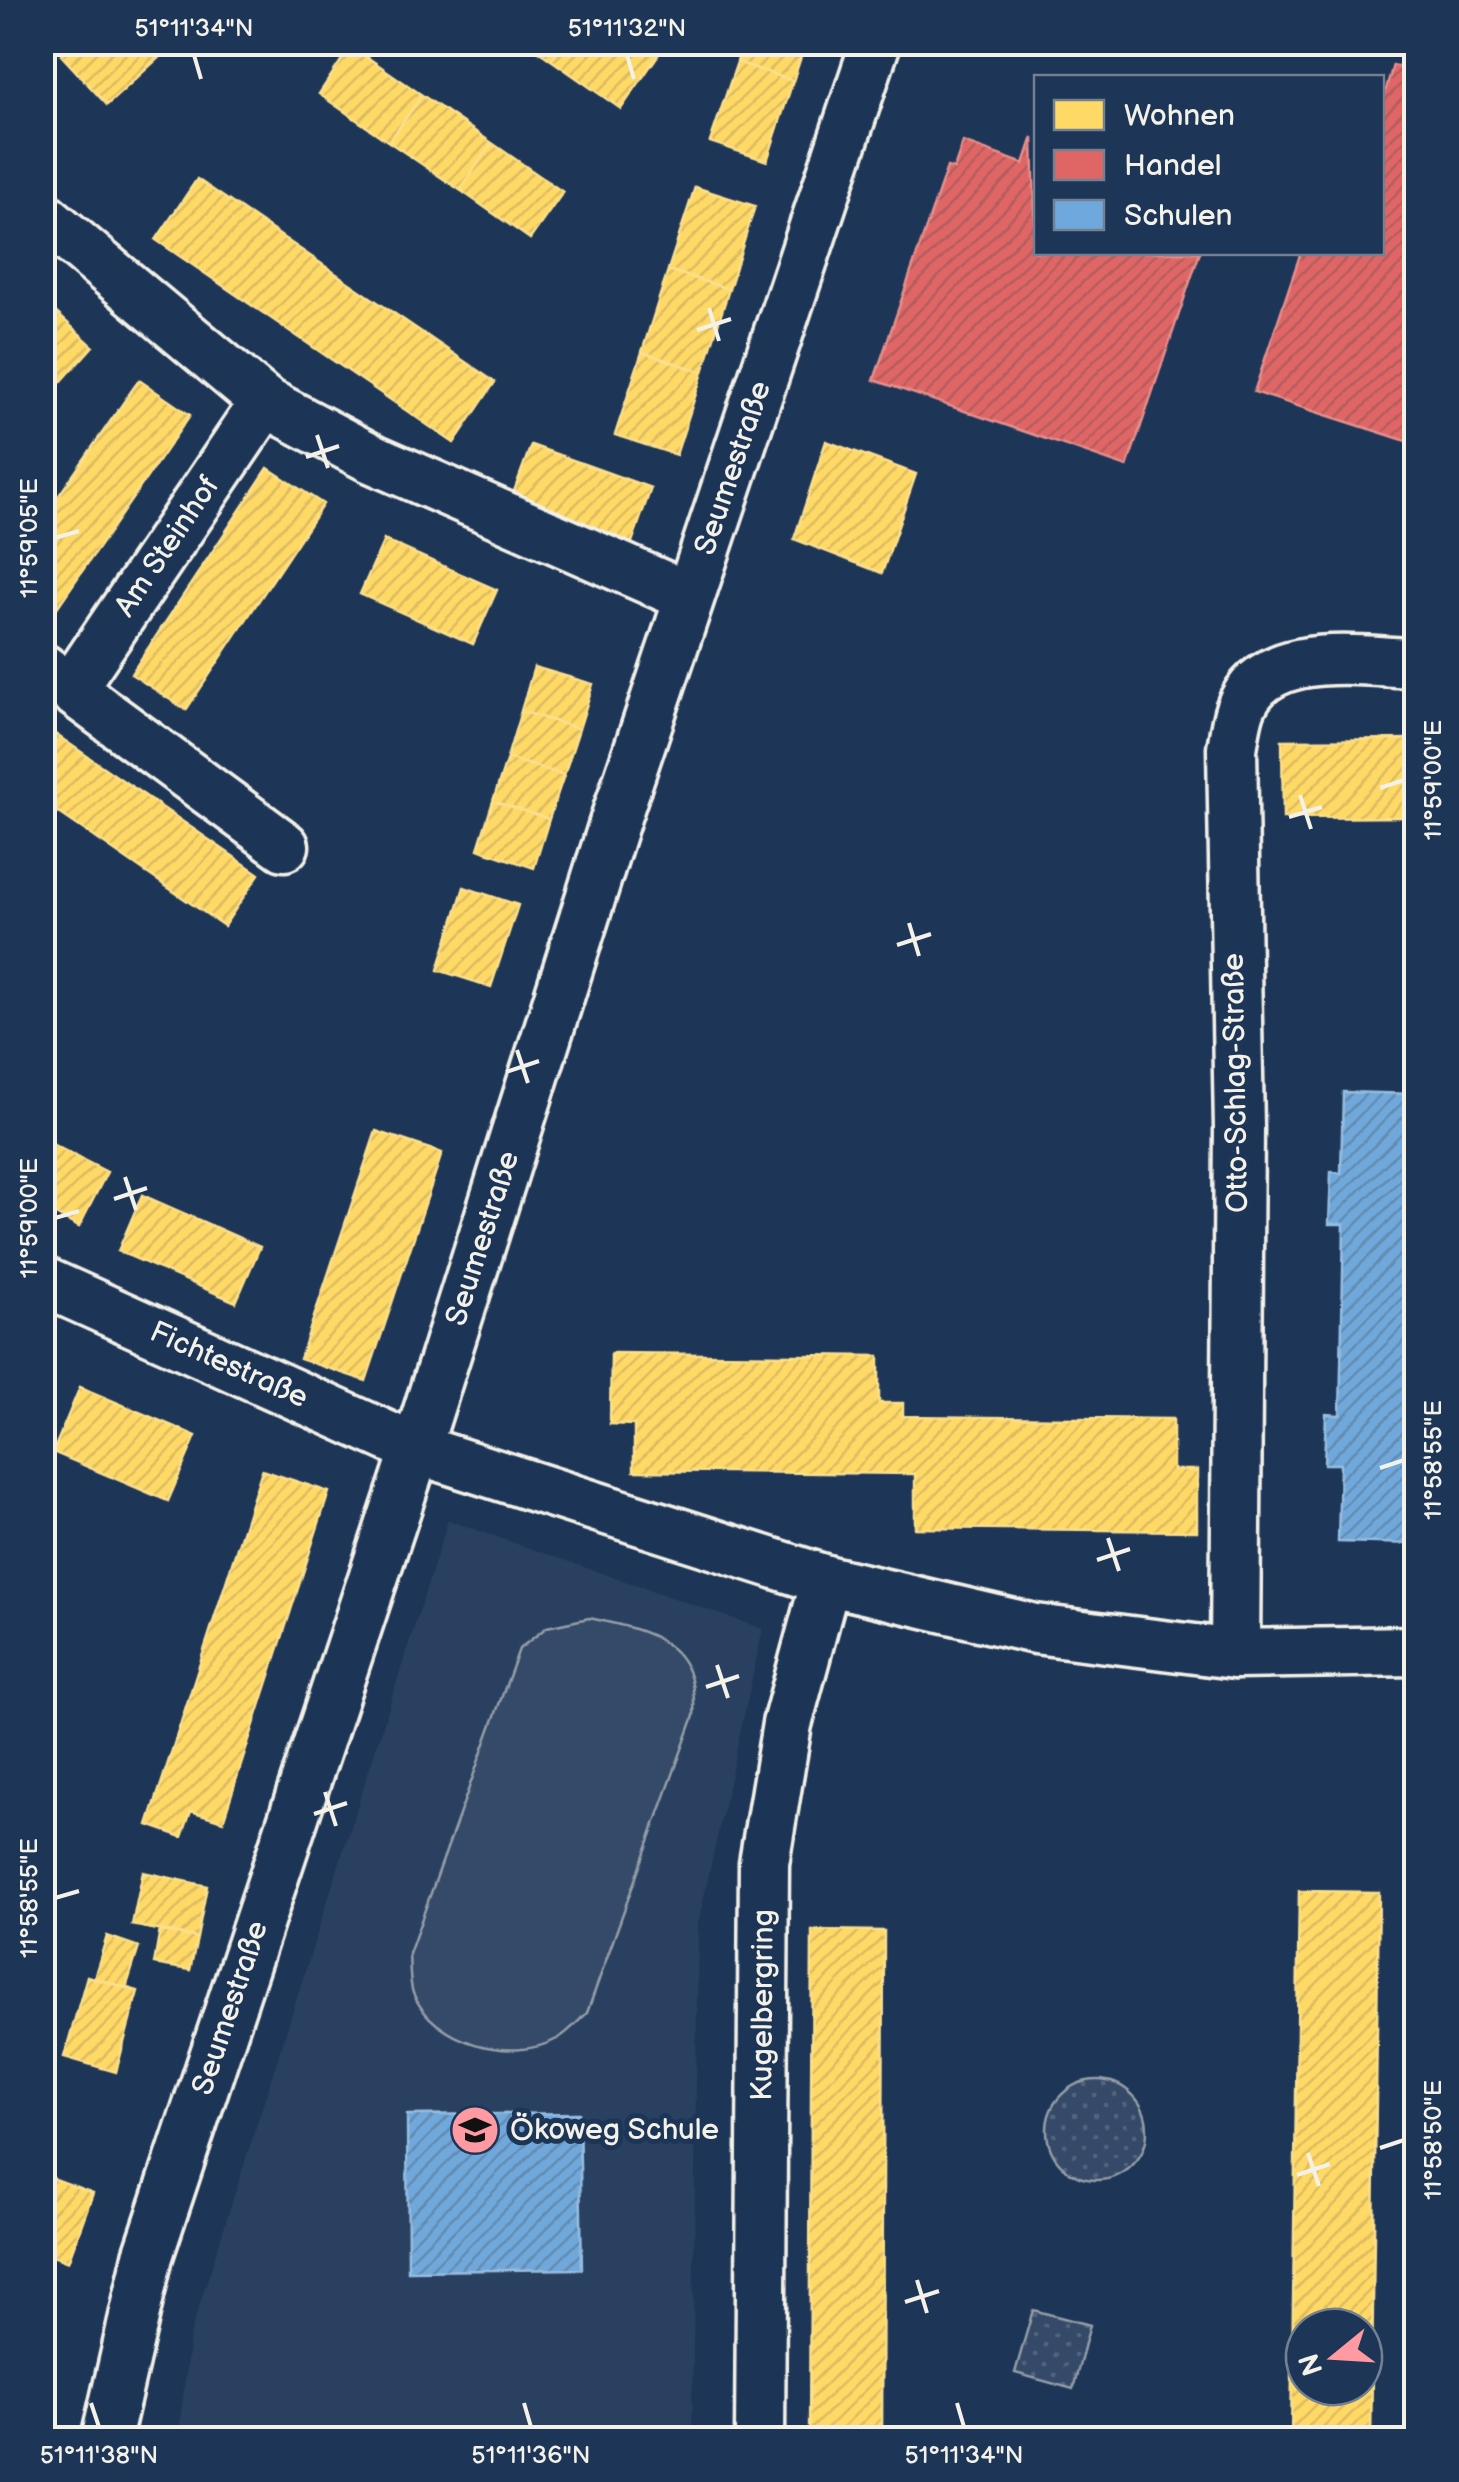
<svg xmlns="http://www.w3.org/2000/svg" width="1459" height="2482" font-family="'Balsamiq Sans',sans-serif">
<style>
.built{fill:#2a4060}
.grass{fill:#354a67;stroke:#949ea8;stroke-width:2.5}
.park{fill:url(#park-dots);stroke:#949ea8;stroke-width:2.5}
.homes{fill:url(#homes-hatch);stroke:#fce08d;stroke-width:2.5;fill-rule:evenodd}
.shops{fill:url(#shops-hatch);stroke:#e6908d;stroke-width:2.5}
.schools{fill:url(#schools-hatch);stroke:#97bee0;stroke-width:2.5}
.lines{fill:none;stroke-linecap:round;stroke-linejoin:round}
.minor-casing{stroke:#f4f1e8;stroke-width:55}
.minor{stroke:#1d3557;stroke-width:48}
.ticks{fill:none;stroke:#f4f1e8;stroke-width:4}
.labels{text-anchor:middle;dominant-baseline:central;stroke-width:10;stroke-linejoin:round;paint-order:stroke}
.street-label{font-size:30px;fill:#f4f1e8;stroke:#1d3557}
.poi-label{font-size:30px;fill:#f4f1e8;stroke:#1d3557;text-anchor:start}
.neatline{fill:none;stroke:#f4f1e8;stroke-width:4}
.ticks-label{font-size:25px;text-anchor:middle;fill:#f4f1e8}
</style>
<defs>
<pattern id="park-dots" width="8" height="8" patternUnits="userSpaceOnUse" patternTransform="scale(2.5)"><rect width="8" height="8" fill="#354a67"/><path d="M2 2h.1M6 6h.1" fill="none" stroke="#53657d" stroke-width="1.8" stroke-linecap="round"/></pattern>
<pattern id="homes-hatch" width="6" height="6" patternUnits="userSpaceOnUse" patternTransform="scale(2.5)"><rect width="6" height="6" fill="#ffd966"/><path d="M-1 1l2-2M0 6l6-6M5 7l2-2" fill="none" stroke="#dbbc60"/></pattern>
<pattern id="shops-hatch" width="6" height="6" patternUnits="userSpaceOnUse" patternTransform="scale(2.5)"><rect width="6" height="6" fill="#e06666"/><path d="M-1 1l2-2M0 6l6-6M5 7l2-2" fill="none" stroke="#b35d5c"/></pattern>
<pattern id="schools-hatch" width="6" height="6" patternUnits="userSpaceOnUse" patternTransform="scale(2.5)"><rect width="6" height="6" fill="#6fa8dc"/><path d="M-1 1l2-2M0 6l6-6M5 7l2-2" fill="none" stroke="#648baf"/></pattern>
</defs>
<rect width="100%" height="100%" fill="#1d3557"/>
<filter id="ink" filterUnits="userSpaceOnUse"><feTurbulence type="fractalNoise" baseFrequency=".01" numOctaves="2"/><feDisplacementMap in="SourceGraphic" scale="20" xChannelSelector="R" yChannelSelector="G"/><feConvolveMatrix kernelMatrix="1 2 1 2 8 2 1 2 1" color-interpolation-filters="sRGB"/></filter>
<g filter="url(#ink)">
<path class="built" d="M448,1520L763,1629L698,1924L692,2439L178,2440L190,2335Z"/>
<path class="grass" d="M589,1618C651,1631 698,1641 694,1716L587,2013C578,2021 568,2033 557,2039C511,2064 433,2043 413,1993C409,1982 410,1966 409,1954L519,1649L547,1627Z"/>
<path class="park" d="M1047 2130a50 50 0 1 1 100 0a50 50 0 1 1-100 0Z
M1033,2310L1090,2325L1073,2389L1015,2373Z"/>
<path class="homes" d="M74,42H176L107,105L61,55Z
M526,42H563L551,60Z
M563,42H639L658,55L621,109L551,60Z
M743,42H806L793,81L737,62Z
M351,46L422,95L389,142L319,94Z
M737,62L793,81L767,161L710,142Z
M422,95L492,143L460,190L389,142Z
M492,143L563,192L530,239L460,190Z
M197,179L495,382L454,443L156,240Z
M695,187L755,206L729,289L668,270Z
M668,270L729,289L703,372L642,352Z
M42,300L93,346L52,392L42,383Z
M642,352L703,372L676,455L615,435Z
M139,380L190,415L47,622L42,619V520Z
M826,441L916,474L882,573L794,539Z
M531,445L651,488L630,548L509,505Z
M268,468L323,504L186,710L131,674Z
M384,540L497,590L473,644L360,594Z
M534,667L593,684L579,729L521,711Z
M521,711L579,729L564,775L507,758Z
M42,725L259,874L224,926L42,801Z
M1416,739V817L1283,818L1282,740Z
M507,758L564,775L549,819L493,801Z
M493,801L549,819L534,868L478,849Z
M464,887L518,905L491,987L438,970Z
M376,1131L442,1153L366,1381L300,1359Z
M42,1139L107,1172L79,1227L42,1208Z
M142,1195L260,1247L236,1302L118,1251Z
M611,1353L879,1356V1403H903V1416L1173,1419V1470H1197V1531L915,1528V1474L634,1471V1425L610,1424Z
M80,1387L196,1436L168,1501L53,1452Z
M262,1470L329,1492L223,1821L191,1811L182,1837L148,1825Z
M143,1872L207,1886L197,1938L132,1925Z
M1299,1891L1379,1892L1371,2440H1291ZM1304,2327H1364V2387H1304Z
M160,1930L197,1938L190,1970L154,1964Z
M812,1930L884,1931L882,2440H809Z
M107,1936L139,1947L126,1988L94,1978Z
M87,1976L138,1991L116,2072L64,2057Z
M47,2176L93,2193L68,2262L42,2252V2190Z"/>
<path class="shops" d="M1416,44V444L1254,392L1301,252H1382V103L1393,65L1408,70Z
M1033,137L1036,252H1200L1127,467L874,380L947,167L954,169L963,142L1024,164Z"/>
<path class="schools" d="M1343,1092L1416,1094V1184H1410L1409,1221L1416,1222V1428L1405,1427V1461H1416V1544L1338,1542L1340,1464H1324L1326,1414L1340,1415L1344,1224H1329L1331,1172L1341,1173Z
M579,2113L582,2269L408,2271L407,2115Z"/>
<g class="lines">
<g class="minor-casing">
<g id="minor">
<path d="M42,215L265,402L369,457L689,597"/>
<path d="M42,668L284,846"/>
<path id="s1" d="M71,689L265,402"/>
<path id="s2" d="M42,1281L416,1449L826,1580L1035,1629L1235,1654L1416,1651"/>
<path d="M1235,1654L1239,1128L1232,749C1234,737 1236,722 1240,710C1264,643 1361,662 1416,663"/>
<path id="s3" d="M106,2440L148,2256L416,1449L616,817L876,42"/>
<path id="s4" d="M760,2440L764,1863L787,1724L826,1580"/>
</g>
</g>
<use href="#minor" class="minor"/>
</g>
</g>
<path class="ticks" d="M194,55L201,79M627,55L634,79M709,308L719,341M697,330L731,319M317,435L328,468M306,457L339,446M55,538L79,531M1380,788L1404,780M1300,795L1311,829M1289,817L1322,807M909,923L919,956M897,945L931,934M517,1050L528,1083M506,1072L539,1061M125,1177L136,1210M114,1199L147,1188M55,1218L79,1211M1380,1468L1404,1460M1108,1538L1119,1571M1097,1560L1130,1549M717,1665L728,1698M706,1687L739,1676M325,1792L336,1826M314,1814L347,1803M55,1898L79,1891M1380,2148L1404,2140M1308,2153L1319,2186M1297,2175L1330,2164M917,2280L927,2313M905,2302L939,2291M91,2403L99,2427M524,2403L531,2427M957,2403L964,2427"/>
<defs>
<g id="school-disc" transform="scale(2.5)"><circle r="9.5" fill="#ff9aa2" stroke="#1d3557"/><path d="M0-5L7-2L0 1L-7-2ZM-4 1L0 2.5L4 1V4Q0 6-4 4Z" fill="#111"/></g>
</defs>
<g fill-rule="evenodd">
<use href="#school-disc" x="475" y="2130"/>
</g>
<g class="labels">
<g class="street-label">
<text stroke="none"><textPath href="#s3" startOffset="2070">Seumestraße</textPath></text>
<text stroke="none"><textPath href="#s1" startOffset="172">Am Steinhof</textPath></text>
<text transform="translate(1236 1083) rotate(-91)">Otto-Schlag-Straße</text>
<text stroke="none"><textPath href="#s3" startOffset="1260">Seumestraße</textPath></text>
<text stroke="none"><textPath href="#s2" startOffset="205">Fichtestraße</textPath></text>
<text stroke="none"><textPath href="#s4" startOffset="435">Kugelbergring</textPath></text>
<text stroke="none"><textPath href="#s3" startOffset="450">Seumestraße</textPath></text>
</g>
<g class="poi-label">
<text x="510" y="2130">Ökoweg Schule</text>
</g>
</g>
<rect width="1459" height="2482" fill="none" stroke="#1d3557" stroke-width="110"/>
<rect x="1034" y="75" width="350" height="180" fill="#1d3557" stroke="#738091" stroke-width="2.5"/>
<rect x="1054" y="100" width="50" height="30" fill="#ffd966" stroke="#738091" stroke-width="2.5"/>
<text x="1124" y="125" font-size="30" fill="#f4f1e8">Wohnen</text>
<rect x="1054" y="150" width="50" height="30" fill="#e06666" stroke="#738091" stroke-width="2.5"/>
<text x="1124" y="175" font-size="30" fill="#f4f1e8">Handel</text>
<rect x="1054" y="200" width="50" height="30" fill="#6fa8dc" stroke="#738091" stroke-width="2.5"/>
<text x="1124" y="225" font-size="30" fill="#f4f1e8">Schulen</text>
<g transform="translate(1334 2357) rotate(252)"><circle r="48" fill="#1d3557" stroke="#738091" stroke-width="2.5"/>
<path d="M0-8L18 38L0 25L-18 38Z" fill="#ff9aa2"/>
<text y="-15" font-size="28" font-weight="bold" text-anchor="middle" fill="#f4f1e8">N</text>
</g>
<rect x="55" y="55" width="1349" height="2372" class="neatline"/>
<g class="ticks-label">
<text x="194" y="36">51°11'34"N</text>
<text x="627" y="36">51°11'32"N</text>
<text transform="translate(28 538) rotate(-90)" y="9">11°59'05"E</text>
<text transform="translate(1432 780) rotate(-90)" y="9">11°59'00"E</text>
<text transform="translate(28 1218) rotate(-90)" y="9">11°59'00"E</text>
<text transform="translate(1432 1460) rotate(-90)" y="9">11°58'55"E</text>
<text transform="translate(28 1898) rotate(-90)" y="9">11°58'55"E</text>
<text transform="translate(1432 2140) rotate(-90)" y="9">11°58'50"E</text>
<text x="99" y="2463">51°11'38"N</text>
<text x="531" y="2463">51°11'36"N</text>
<text x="964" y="2463">51°11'34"N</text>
</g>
</svg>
